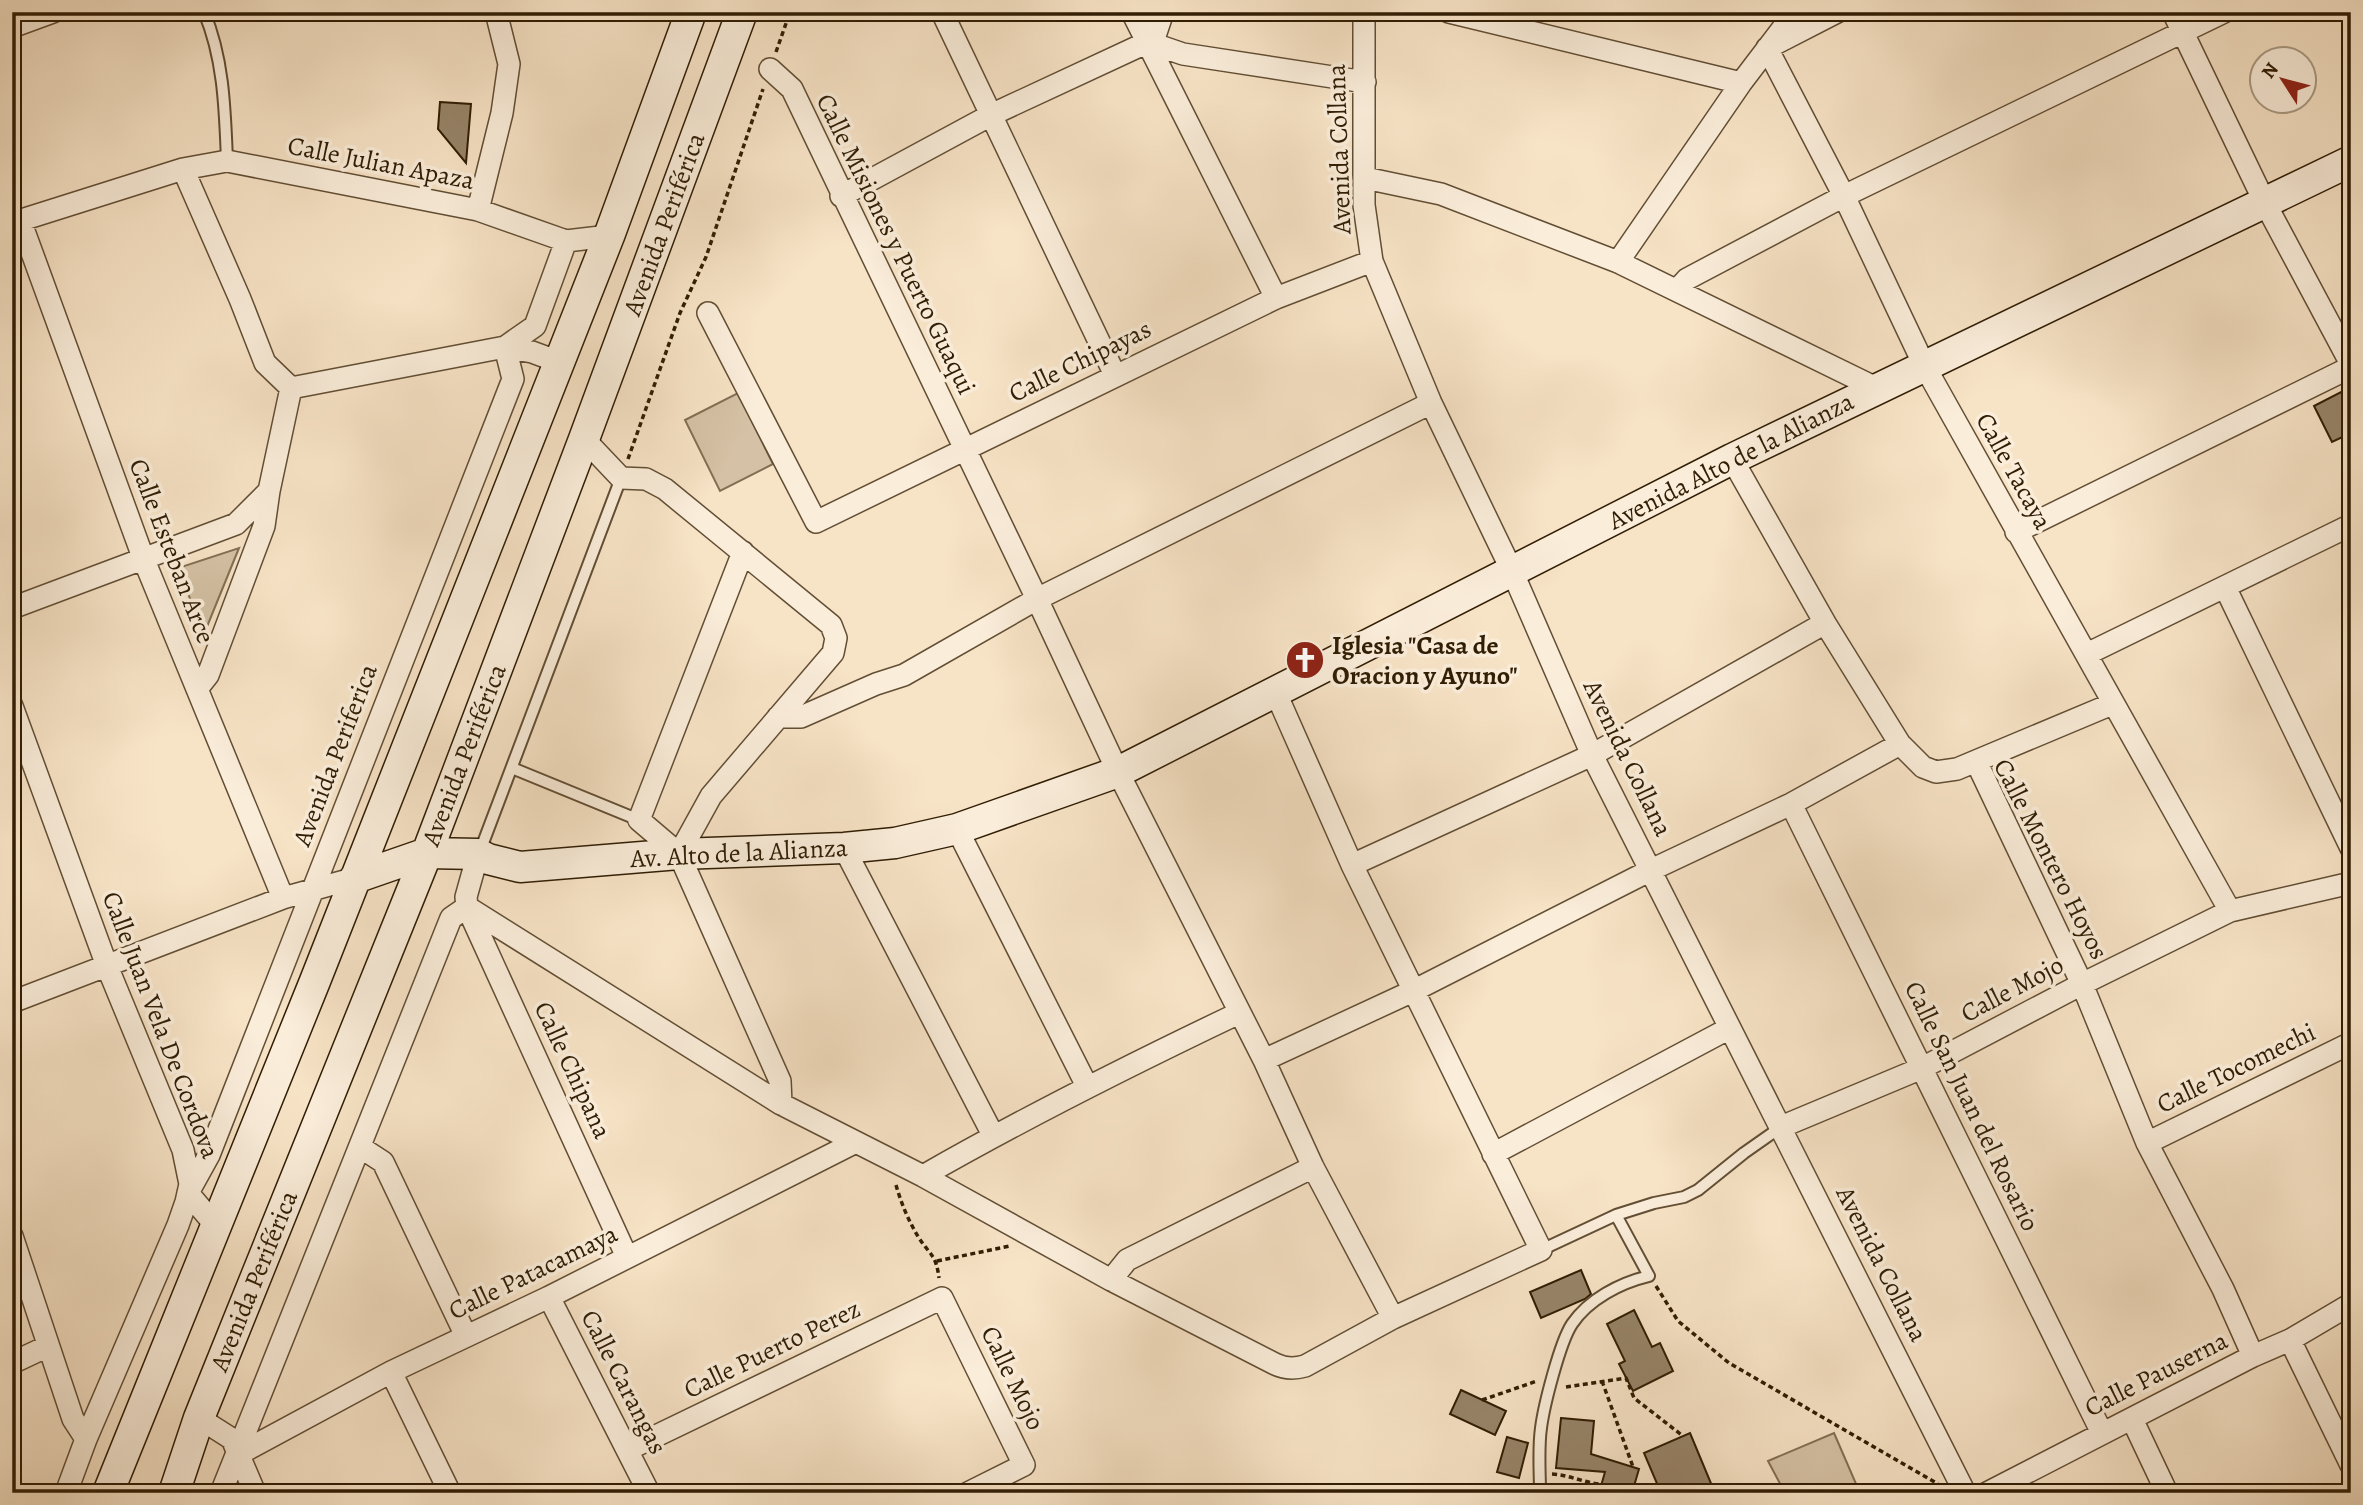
<svg xmlns="http://www.w3.org/2000/svg" width="2363" height="1505" font-family="Alegreya,serif">
<style>
.green{fill:#d5c1a5;stroke:#826f54;stroke-width:2}
.building{fill:#978469;stroke:#301d04;stroke-width:2}
.lines{fill:none;stroke-linecap:round;stroke-linejoin:round}
.lane-casing{stroke:#624e34;stroke-width:14}
.street-casing{stroke:#624e34;stroke-width:24}
.secondary-casing{stroke:#301d04;stroke-width:33}
.path{stroke:#301d04;stroke-width:3.5;stroke-dasharray:5 3.5;stroke-linecap:butt}
.lane{stroke:#faedda;stroke-width:10}
.street{stroke:#faedda;stroke-width:21}
.secondary{stroke:#faedda;stroke-width:30}
.labels{text-anchor:middle;dominant-baseline:central;stroke-width:7;stroke-linejoin:round;paint-order:stroke}
.street-label{font-size:26px;fill:#301d04;stroke:#faedda}
.poi-label{font-size:26px;font-weight:bold;fill:#301d04;stroke:#faedda;text-anchor:start}
</style>
<rect width="100%" height="100%" fill="#f7e3c6"/>
<filter id="stains"><feTurbulence type="fractalNoise" baseFrequency=".00286" numOctaves="4"/><feColorMatrix values="0 0 0 0 .2 0 0 0 0 .09 0 0 0 0 .02 0 0 0 .5 -.17"/></filter>
<radialGradient id="worn" r=".72"><stop offset=".6" stop-color="#630" stop-opacity="0"/><stop offset="1" stop-color="#630" stop-opacity=".3"/></radialGradient>
<path class="green" d="M738,393L773,464L720,491L685,420Z
M239,548L204,634L178,568Z
M1834,1433L1860,1493H1785L1768,1461Z"/>
<path class="building" d="M440,102L471,104L466,163L438,129Z
M2341,392L2351,411V433L2332,442L2314,406Z
M1581,1270L1591,1294L1585,1299L1541,1318L1530,1292Z
M1634,1310L1652,1347L1660,1343L1673,1371L1633,1391L1619,1364L1625,1361L1607,1324Z
M1461,1390L1506,1411L1495,1435L1450,1414Z
M1561,1418L1594,1421L1591,1454L1639,1469L1632,1493H1599L1605,1472L1556,1468Z
M1690,1433L1715,1493H1661L1644,1453Z
M1507,1437L1528,1443L1519,1478L1497,1472Z"/>
<g class="lines">
<g class="lane-casing">
<path id="lane" d="M204,12C224,59 225,111 227,161
M512,768L639,820
M480,851L621,478
M1541,1250L1616,1215L1654,1203L1684,1197L1698,1190L1744,1153L1781,1127
M1540,1493C1540,1472 1538,1449 1541,1428C1544,1405 1560,1342 1572,1324C1589,1299 1620,1283 1649,1276L1616,1215"/>
</g>
<g class="street-casing">
<path id="street" d="M942,12L1115,375
M1132,12L1276,298
M1364,12V205L1372,261L1431,403L1512,571L1592,755L1965,1493
M1449,12L1741,83
M1837,12L1767,48L1844,196L1924,365L2230,911
M2173,12L2265,203L2351,364
M12,27L53,12
M1148,42L1183,54L1365,82
M770,69L792,89L1037,599L1118,772L1264,1060L1313,1167L1393,1318
M183,169L240,299L265,363L291,388
M1365,178L1441,194L1618,262L1876,388
M841,196L991,115L1148,42L1156,33L1163,12
M478,210L502,113L509,64L496,12
M20,220L144,560L283,898
M12,223L183,169L227,161L478,210L566,241
M1618,262L1741,83L1795,12
M1677,290L1687,279L1844,196L2224,12
M708,313L816,522L1276,298L1372,261
M291,388L505,347L535,326L566,241L609,236
M584,439L621,478L646,479L665,489L831,625L836,638L833,653L711,796L679,854
M1732,459L1825,623L1900,744L1923,767L1936,772L1957,769L2112,704
M2016,532L2351,367
M743,552L639,820L679,854L780,1081L781,1104
M2225,587L2351,848
M12,608L236,524L269,491L291,388
M2087,654L2351,525
M197,689L208,675L264,526L269,491
M12,706L107,966L183,1150L190,1184L186,1202L178,1225L86,1439L66,1493
M778,717H801L876,684L904,675L1037,599L1431,403
M1976,761L2082,984L2147,1143L2223,1289L2253,1356
M1791,804L2102,1433
M957,829L1087,1086
M844,848L993,1135
M478,854L466,897L467,907L781,1104L923,1176L1111,1280L1275,1364C1285,1369 1294,1369 1305,1366L1393,1318L1541,1250L1352,865L1275,691
M1352,865L1592,755L1825,623
M12,1002L283,898L355,878
M1264,1060L1413,991L1651,870L1791,804L1900,744
M1781,1127L1922,1068L2082,984L2230,911L2351,883
M2147,1143L2351,1043
M360,1147L383,1162L466,1336
M1493,1154L1728,1029
M923,1176C1026,1117 1132,1064 1239,1013
M216,1226L188,1193L209,1155L513,379L505,347L532,352L559,362
M12,1236L73,1419L86,1439
M1111,1280L1127,1260L1313,1167
M549,1297L649,1493
M2290,1340L2351,1465
M12,1363L48,1346
M391,1372L450,1493
M199,1418L232,1439L255,1493
M2132,1419L2167,1493
M627,1450L942,1298L1024,1465L968,1493
M237,1455L391,1372L549,1297L856,1142
M221,1493L451,918L467,907L627,1257
M1987,1493L2253,1356L2290,1340L2351,1304"/>
</g>
<g class="secondary-casing">
<path id="secondary" d="M355,878L427,853L478,854L488,859L520,867L679,854L844,848L895,843L957,829L1118,772L1732,459L2351,161
M108,1493L315,981L609,236L691,12
M174,1493L199,1418L427,853L584,439L742,12"/>
</g>
<path class="path" d="M776,52L790,12
M628,459L680,313L706,257L763,89
M896,1185C901,1203 909,1222 919,1238C931,1256 936,1255 939,1278
M937,1261L1010,1246
M1656,1286L1678,1321L1729,1363L1938,1484
M1602,1381L1633,1467
M1566,1387L1626,1378L1634,1398L1683,1436
M1482,1400L1537,1381
M1552,1474C1570,1475 1584,1483 1601,1484"/>
<use href="#lane" class="lane"/>
<use href="#street" class="street"/>
<use href="#secondary" class="secondary"/>
</g>
<defs>
<g id="church-disc" transform="scale(2.0125)"><circle r="9.5" fill="#8f2418" stroke="#faedda"/><path d="M-1.2-6h2.4v3.5h3.3v2.4h-3.3V6h-2.4V-.1h-3.3v-2.4h3.3Z" fill="#fff"/></g>
</defs>
<g fill-rule="evenodd">
<use href="#church-disc" x="1305" y="660"/>
</g>
<g class="labels">
<g class="street-label">
<text transform="translate(1339 149) rotate(-92)">Avenida Collana</text>
<text transform="translate(381 163) rotate(11)">Calle Julian Apaza</text>
<text transform="translate(664 224) rotate(-70)">Avenida Periférica</text>
<text transform="translate(896 244) rotate(64)">Calle Misiones y Puerto Guaqui</text>
<text transform="translate(1080 361) rotate(-26)">Calle Chipayas</text>
<text transform="translate(1731 461) rotate(-27)">Avenida Alto de la Alianza</text>
<text transform="translate(2014 471) rotate(61)">Calle Tacaya</text>
<text transform="translate(172 551) rotate(69)">Calle Esteban Arce</text>
<text transform="translate(335 755) rotate(-69)">Avenida Periferica</text>
<text transform="translate(464 755) rotate(-69)">Avenida Periférica</text>
<text transform="translate(1628 758) rotate(64)">Avenida Collana</text>
<text transform="translate(739 853) rotate(-3)">Av. Alto de la Alianza</text>
<text transform="translate(2051 859) rotate(63)">Calle Montero Hoyos</text>
<text transform="translate(2012 989) rotate(-28)">Calle Mojo</text>
<text transform="translate(161 1025) rotate(69)">Calle Juan Vela De Cordova</text>
<text transform="translate(2236 1068) rotate(-26)">Calle Tocomechi</text>
<text transform="translate(573 1070) rotate(65)">Calle Chipana</text>
<text transform="translate(1972 1106) rotate(64)">Calle San Juan del Rosario</text>
<text transform="translate(1882 1264) rotate(63)">Avenida Collana</text>
<text transform="translate(533 1272) rotate(-26)">Calle Patacamaya</text>
<text transform="translate(254 1281) rotate(-68)">Avenida Periférica</text>
<text transform="translate(772 1349) rotate(-26)">Calle Puerto Perez</text>
<text transform="translate(2156 1374) rotate(-27)">Calle Pauserna</text>
<text transform="translate(1013 1378) rotate(64)">Calle Mojo</text>
<text transform="translate(624 1382) rotate(63)">Calle Carangas</text>
</g>
<g class="poi-label">
<text x="1332" y="645">Iglesia "Casa de<tspan x="1332" dy="30">Oracion y Ayuno"</tspan></text>
</g>
</g>
<rect width="2363" height="1505" fill="none" stroke="#f7e3c6" stroke-width="42"/>
<rect x="14" y="14" width="2335" height="1477" fill="none" stroke="#301d04" stroke-width="3.5"/>
<rect x="21" y="21" width="2321" height="1463" fill="none" stroke="#301d04" stroke-width="2"/>
<g transform="translate(2283 80) rotate(306)"><circle r="33" fill="#faedda" stroke="#a99a84" stroke-width="2"/>
<path d="M0-5L12 26L0 18L-12 26Z" fill="#8f2418"/>
<text y="-10" font-size="19" font-weight="bold" text-anchor="middle" fill="#301d04">N</text>
</g>
<rect width="100%" height="100%" filter="url(#stains)"/>
<rect width="100%" height="100%" fill="url(#worn)"/>
</svg>
